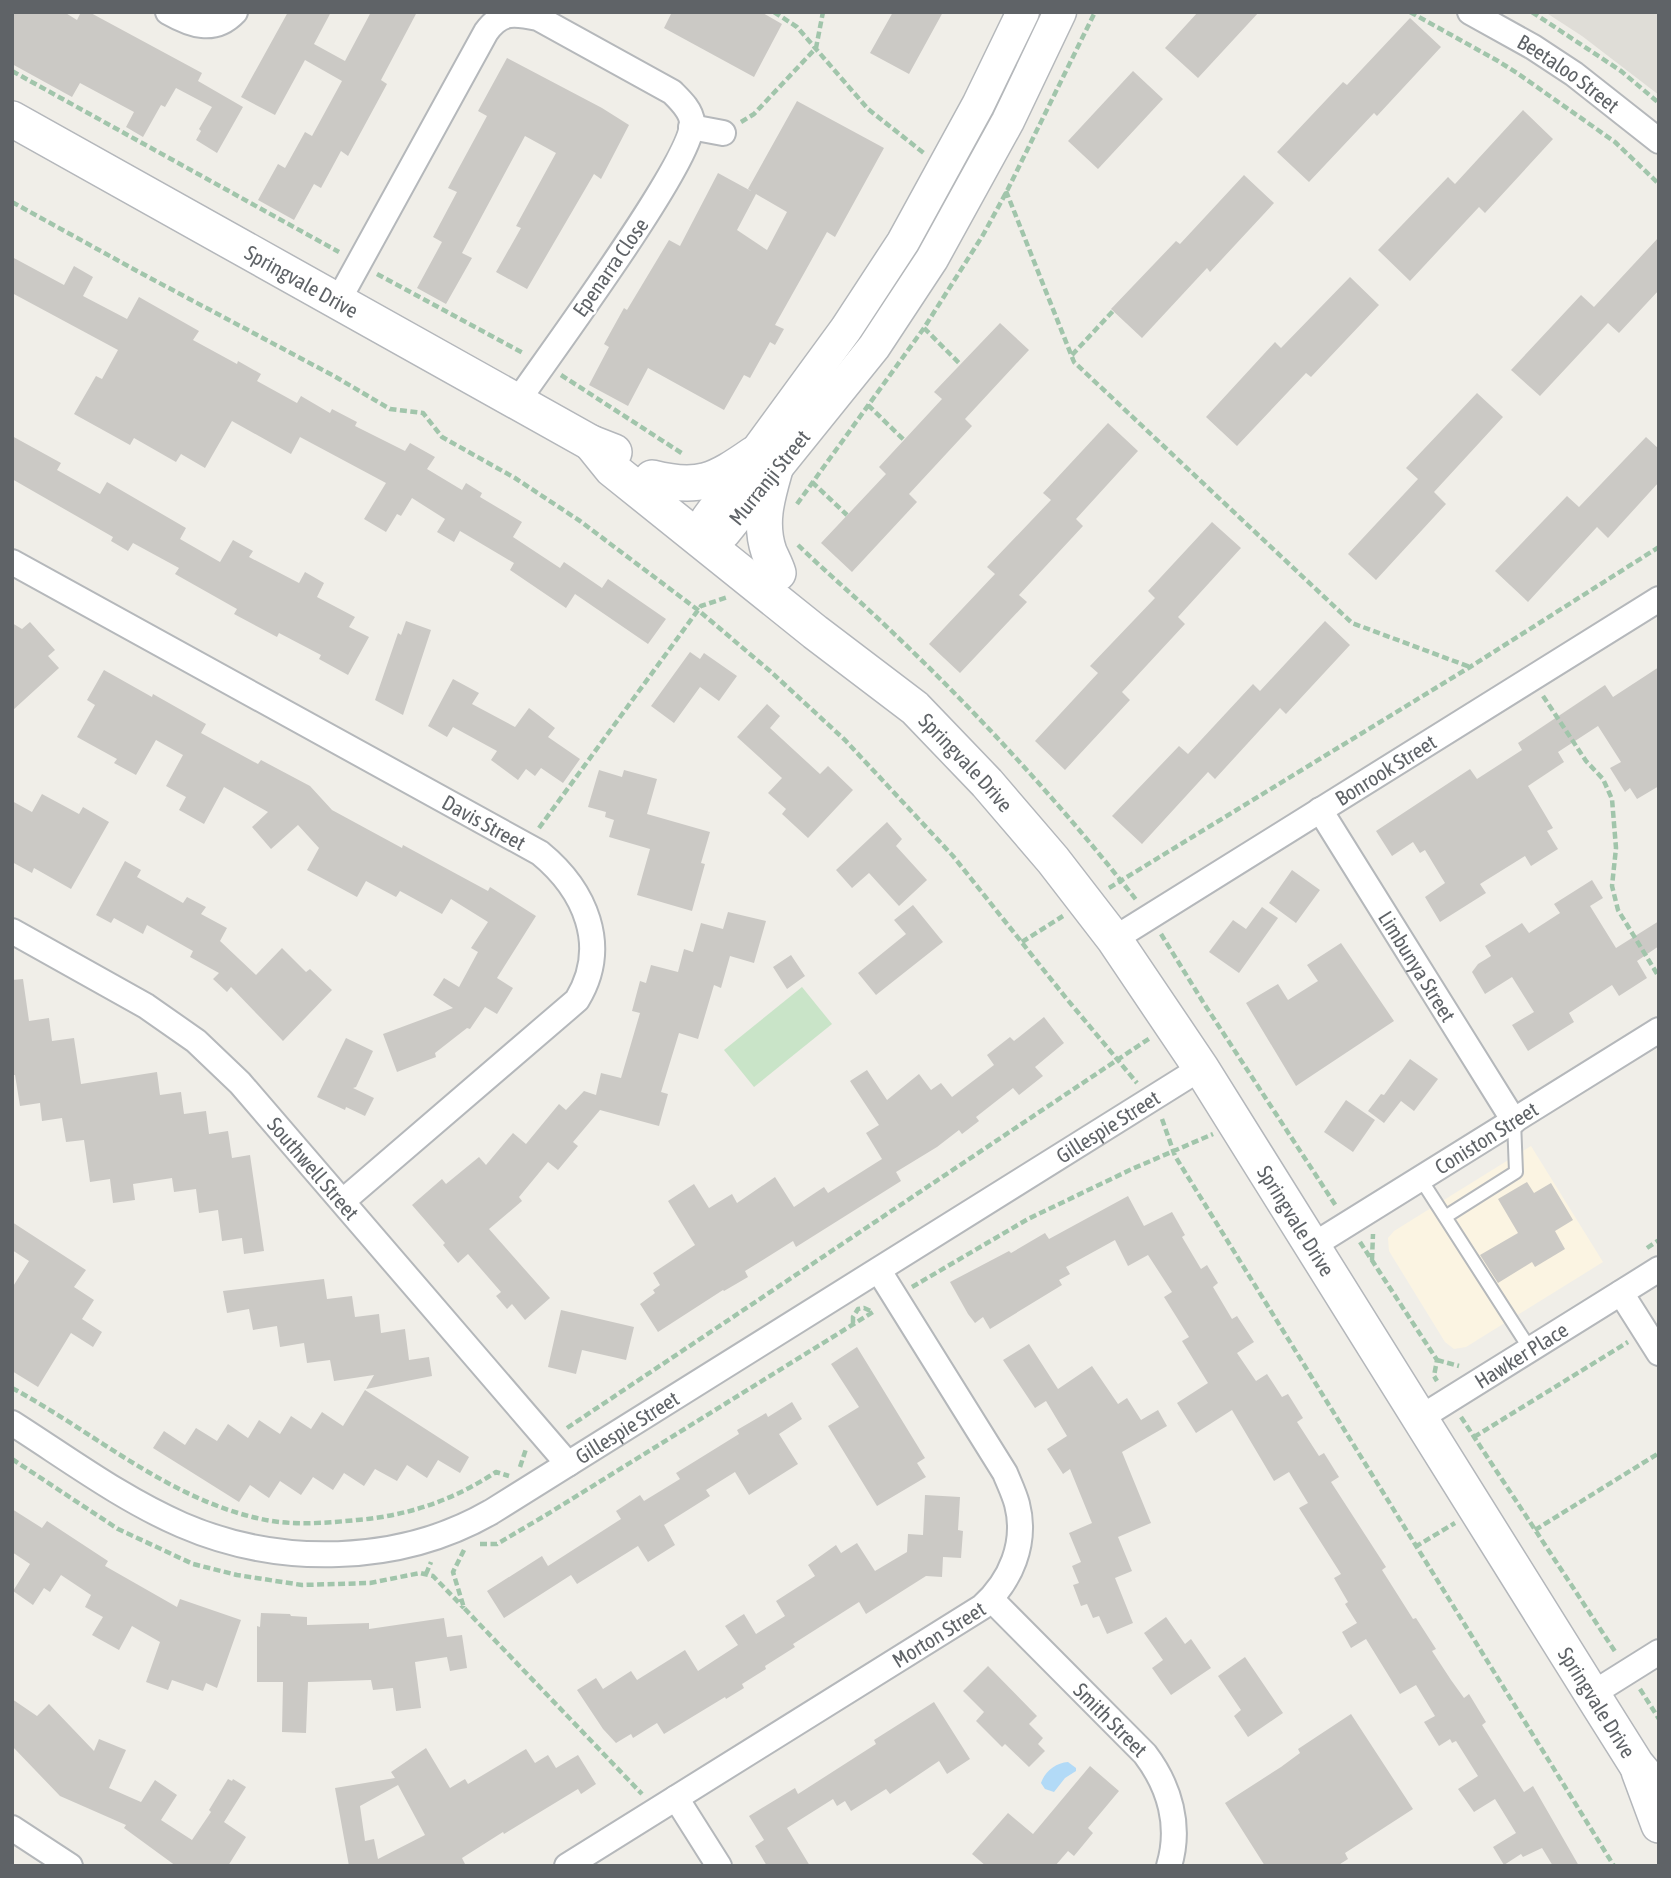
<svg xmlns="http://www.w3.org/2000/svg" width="1671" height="1878" font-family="'Asap Condensed',sans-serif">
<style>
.commercial{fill:#fbf4e2}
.education{fill:#dfddd7}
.green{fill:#c9e4c8}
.water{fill:#b2daf7}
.building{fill:#cbc9c5;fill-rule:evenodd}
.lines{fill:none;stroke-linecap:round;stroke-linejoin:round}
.service-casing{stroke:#b5b8bb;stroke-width:16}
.minor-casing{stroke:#b5b8bb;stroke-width:28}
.tertiary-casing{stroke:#b5b8bb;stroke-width:35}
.secondary-casing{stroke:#b4b7bb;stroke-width:38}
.path{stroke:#a1c5ab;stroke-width:4.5;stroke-dasharray:7 3.5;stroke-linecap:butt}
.service{stroke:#fff;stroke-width:12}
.minor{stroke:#fff;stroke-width:24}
.tertiary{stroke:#fff;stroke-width:32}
.secondary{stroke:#fff;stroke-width:35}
.labels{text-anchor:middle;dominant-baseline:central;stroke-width:5;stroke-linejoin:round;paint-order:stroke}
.street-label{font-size:21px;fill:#5f6367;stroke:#fff}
</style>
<rect width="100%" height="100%" fill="#f0eee8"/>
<path class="commercial" d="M1531,1146L1603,1262L1466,1347L1454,1349L1445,1342L1389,1251L1388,1238L1394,1231Z"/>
<path class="education" d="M1545,12H1659V95L1582,36Z"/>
<path class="green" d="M802,987L832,1024L754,1087L724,1050Z"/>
<path class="water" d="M1068,1762L1076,1768V1771L1065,1778L1054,1792L1045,1789L1041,1783C1045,1771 1056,1763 1068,1762Z"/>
<path class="building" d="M12,12H64L77,20L81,12H89L202,73L198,81L243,107L217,153L196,140L201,131L199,129L212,107L176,88L165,107L161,105L143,137L126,127L134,112L80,83L72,97L12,64Z
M288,12H331L314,44L345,61L371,12H417L381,80L387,84L348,156L341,151L321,188L314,184L294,220L258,200L278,164L285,168L305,132L312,136L342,81L305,60L275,115L241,97Z
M672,12H761L782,24L754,77L664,28Z
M893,12H943L909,74L870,53Z
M1198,12H1259L1198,78L1165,48Z
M1410,18L1441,47L1377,116L1374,113L1309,182L1277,152L1343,82L1347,85Z
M507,58L602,108L629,125L601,179L594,174L527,289L496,272L521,228L516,226L556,153L525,136L462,253L472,258L446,304L417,288L442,242L433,237L457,192L448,188L487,116L478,111Z
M1133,71L1163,99L1098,169L1068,141Z
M797,101L884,148L835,237L827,232L807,268L775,325L784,329L775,345L770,342L750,378L744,375L724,410L648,368L628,406L589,385L609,347L604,344L624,308L627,310L669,240L680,246L718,173L751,191L748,189ZM756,194L787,212L767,250L737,230Z
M1523,110L1553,139L1485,213L1479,207L1410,281L1378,250L1448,177L1455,184Z
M1244,175L1274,203L1210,272L1207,268L1142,338L1111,309L1176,241L1180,244Z
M1659,237V290L1619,333L1608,323L1540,396L1511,370L1581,295L1594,307Z
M12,257L64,285L74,266L93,277L83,296L127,319L139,297L199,331L193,340L237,364L238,361L261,374L257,381L297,403L301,396L330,413L332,409L357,422L355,426L405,451L410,443L435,457L427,469L462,490L466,483L482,493L480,497L522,522L513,537L560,568L564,562L602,588L608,579L666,619L648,644L575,594L566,608L510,570L514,563L460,531L454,542L437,532L445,519L412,498L401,516L397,514L386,532L364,519L386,483L300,437L291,454L232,421L205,468L181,454L176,462L134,438L130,445L74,414L96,376L102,379L118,350L12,293Z
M1350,277L1379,305L1311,377L1306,373L1237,446L1206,417L1275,342L1281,348Z
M1000,323L1029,350L965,419L972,426L909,494L917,502L852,572L821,543L886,474L879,467L942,399L934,392Z
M1477,393L1503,417L1434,492L1446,504L1376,580L1348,554L1418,479L1406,468Z
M1108,423L1138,451L1076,519L1083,526L1019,595L1027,602L960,673L929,644L995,574L987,567L1051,500L1043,493Z
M12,436L61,463L57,470L100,494L107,482L186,528L180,539L220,562L233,540L253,551L249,557L299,583L305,572L324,583L317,597L355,617L349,627L369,637L348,675L319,659L321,655L279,633L277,637L234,614L237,609L175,574L179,568L133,543L128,551L111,541L113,537L12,479Z
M1646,437L1659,449V482L1608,538L1597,527L1528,602L1495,571L1567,496L1579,507Z
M1212,522L1241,548L1178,617L1185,624L1122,692L1130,700L1065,770L1035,741L1098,673L1090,666L1155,598L1148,591Z
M406,621L431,630L403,715L375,700L398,633L401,635Z
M1325,621L1350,645L1286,714L1280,708L1215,779L1208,772L1142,844L1112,816L1179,746L1188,754L1253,684L1260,691Z
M30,622L55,650L48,656L59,668L12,711V623L22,629Z
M690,652L700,659L704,653L737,676L719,701L700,687L674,723L651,706Z
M1659,667V786L1637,799L1630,788L1625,792L1610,768L1621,762L1598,726L1558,752L1564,762L1528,786L1553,828L1547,831L1558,849L1531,866L1525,856L1480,884L1486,893L1440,922L1425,897L1445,883L1425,850L1420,853L1413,842L1392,856L1376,831L1470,769L1477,779L1522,750L1518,743L1605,685L1613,697Z
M104,670L152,697L153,694L206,724L201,733L258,764L261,760L310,786L332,810L402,848L403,845L488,891L490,887L536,916L497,978L513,988L497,1014L485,1007L470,1029L467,1028L435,1053L436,1057L397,1072L383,1034L453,1008L433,995L444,978L459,987L478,952L471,948L488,922L451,899L442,914L400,891L396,897L366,881L357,897L307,870L319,848L298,825L271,849L252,827L268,812L224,787L204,824L179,810L186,797L166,786L183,755L156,740L136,775L114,763L117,759L77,737L95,705L87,700Z
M453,679L479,693L472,704L515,727L529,708L555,728L548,737L580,759L563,783L541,768L535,776L526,769L518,780L491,760L497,751L453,727L447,737L428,726Z
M767,704L780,716L770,728L820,774L828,766L853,790L808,838L782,814L786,809L768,793L782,778L737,737Z
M599,770L622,777L624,770L657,779L647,814L710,832L701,863L705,864L692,911L637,895L650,849L609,837L614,820L605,817L606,812L588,807Z
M42,794L79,814L83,807L109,822L71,889L34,868L32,873L12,862V801L32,812Z
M887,822L902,839L896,846L927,880L899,906L869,873L852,888L836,870Z
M125,861L141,870L137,877L183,903L187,897L206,907L201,914L227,928L220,941L256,975L282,948L306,972L310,969L332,990L283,1041L231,987L227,992L213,979L219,973L190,957L193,951L147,925L143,934L114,918L111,923L96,915Z
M1292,870L1320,890L1296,923L1269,903Z
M1592,880L1603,898L1590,906L1616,948L1659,921V946L1637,961L1647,978L1619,996L1612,985L1569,1013L1574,1022L1528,1051L1512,1025L1534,1012L1512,977L1485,994L1472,972L1478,964L1491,956L1485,946L1522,923L1529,933L1560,913L1554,904Z
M913,905L943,942L876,995L858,973L906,934L894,920Z
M1262,907L1278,918L1239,973L1209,952L1233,920L1246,929Z
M728,912L766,921L754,963L730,956L721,988L714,985L698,1039L679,1033L661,1092L668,1094L659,1126L600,1110L573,1142L578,1146L558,1170L548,1162L519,1197L522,1201L489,1229L550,1298L525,1320L512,1304L507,1309L496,1296L501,1292L468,1254L458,1263L443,1245L445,1243L412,1205L442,1179L446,1184L479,1157L486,1165L513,1133L526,1144L559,1104L566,1110L584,1091L596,1095L601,1073L621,1078L640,1013L632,1011L640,981L646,983L651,965L678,972L684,949L693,952L701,923L723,929Z
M1341,943L1394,1021L1296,1086L1246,1003L1278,984L1288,1000L1318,981L1307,965Z
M791,955L805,976L787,989L773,967Z
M23,979L29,1021L49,1018L52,1041L74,1038L81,1084L157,1072L160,1095L181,1092L184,1114L206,1111L209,1134L228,1131L232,1158L250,1155L264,1251L244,1254L242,1238L222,1241L218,1210L199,1213L196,1189L174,1192L172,1178L133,1184L135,1200L113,1203L110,1179L90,1182L84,1140L66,1142L62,1118L42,1121L40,1103L20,1106L15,1075H12V980Z
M1044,1017L1064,1043L1035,1067L1043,1076L1019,1095L1013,1088L976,1117L979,1121L962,1134L959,1130L937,1147L896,1172L901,1181L796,1247L793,1241L745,1271L748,1277L724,1291L723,1290L658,1332L640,1304L655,1293L653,1290L660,1285L653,1273L695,1245L668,1201L694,1184L709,1208L732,1194L737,1203L775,1177L794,1207L824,1187L828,1193L882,1159L866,1133L879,1125L850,1081L867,1070L887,1100L919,1074L931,1090L941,1083L952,1097L994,1065L987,1055L1010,1037L1014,1041Z
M346,1038L373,1051L356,1087L353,1088L374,1098L365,1116L346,1107L345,1110L317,1097Z
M1410,1059L1438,1079L1414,1111L1401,1101L1384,1123L1368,1111L1381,1094L1384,1095Z
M1346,1100L1375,1120L1353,1152L1324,1132Z
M1527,1182L1534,1193L1551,1183L1573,1220L1555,1231L1565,1249L1535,1267L1532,1262L1498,1283L1480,1255L1518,1233L1498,1199Z
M1128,1196L1144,1226L1172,1212L1185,1235L1182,1237L1201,1269L1207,1265L1218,1283L1213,1287L1232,1319L1237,1316L1254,1342L1237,1353L1256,1381L1267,1374L1282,1397L1288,1394L1303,1418L1297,1422L1319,1456L1324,1453L1339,1477L1331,1482L1386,1567L1382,1570L1413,1619L1416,1618L1436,1649L1432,1651L1451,1680L1464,1698L1469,1694L1486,1722L1482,1725L1524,1792L1533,1786L1579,1866H1553L1542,1848L1523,1857L1521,1854L1504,1865L1493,1847L1516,1833L1495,1799L1474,1812L1458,1789L1478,1776L1456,1741L1452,1743L1450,1739L1439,1746L1424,1722L1435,1716L1416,1685L1400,1694L1366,1639L1351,1648L1342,1632L1357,1623L1345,1604L1348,1602L1334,1578L1341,1574L1299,1508L1308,1503L1289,1472L1274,1481L1232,1410L1196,1433L1177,1403L1208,1383L1182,1341L1189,1337L1164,1297L1172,1292L1148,1255L1128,1266L1115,1240L1066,1267L1070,1274L1059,1280L1062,1285L990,1329L983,1317L975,1323L968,1314L950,1282L1009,1251L1011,1253L1045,1233L1049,1239Z
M12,1222L86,1270L74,1287L94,1300L82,1319L102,1332L93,1347L71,1333L38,1387L12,1371V1288L29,1261L12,1250Z
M324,1279L327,1299L352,1296L355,1317L379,1314L381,1333L405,1329L409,1360L429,1357L432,1376L366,1389L374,1375L334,1381L330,1360L307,1363L304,1343L280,1347L277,1326L253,1330L249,1309L227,1313L223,1291Z
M561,1310L634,1327L626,1360L582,1350L576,1374L548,1367Z
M1029,1344L1058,1389L1092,1366L1118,1404L1127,1398L1141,1420L1158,1410L1167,1426L1122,1452L1151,1523L1118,1537L1132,1571L1115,1578L1133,1623L1107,1634L1099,1616L1093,1618L1087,1604L1081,1606L1073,1585L1079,1583L1072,1566L1081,1562L1069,1533L1092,1523L1070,1469L1063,1474L1047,1449L1067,1436L1046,1401L1035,1408L1003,1360Z
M857,1347L925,1458L917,1463L926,1477L877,1506L828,1426L859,1407L831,1364Z
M365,1390L469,1457L460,1473L438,1460L427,1478L407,1465L397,1481L375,1469L364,1486L344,1473L333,1490L313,1477L301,1495L280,1481L269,1498L250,1485L239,1502L153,1448L164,1431L185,1445L196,1428L217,1441L228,1424L248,1438L259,1420L280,1434L291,1416L311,1429L322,1412L343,1426Z
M792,1402L802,1419L779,1434L798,1464L749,1495L735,1472L706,1490L710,1496L664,1525L675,1545L648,1562L638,1546L577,1584L571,1575L504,1618L487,1591L542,1556L548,1566L621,1519L616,1511L640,1495L644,1501L680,1479L676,1473L739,1434L737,1430L766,1413L768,1417Z
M925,1495L960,1497L958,1530L963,1531L961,1558L943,1557L942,1577L926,1576L866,1614L859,1602L793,1644L795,1647L765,1666L766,1669L742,1684L744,1688L726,1699L725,1697L664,1734L657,1723L633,1738L631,1734L616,1743L603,1729L577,1690L596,1678L603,1689L631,1671L637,1680L685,1650L698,1671L738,1645L725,1626L744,1614L756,1634L785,1616L776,1601L815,1576L808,1565L836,1545L841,1553L857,1543L875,1571L907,1552L908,1534L923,1535Z
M12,1509L42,1528L47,1521L108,1561L105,1566L177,1607L180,1599L241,1620L217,1688L206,1683L203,1691L172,1680L168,1690L146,1682L160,1642L132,1626L119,1650L92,1635L103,1617L85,1607L91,1595L61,1575L50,1592L44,1588L33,1605L13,1591L30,1564L12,1552Z
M261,1613L290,1614L291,1616L307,1617V1625L369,1623V1629L444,1618L447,1637L462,1635L467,1668L450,1671L447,1657L415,1662L421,1708L396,1711L393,1688L373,1690L371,1680L308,1682L306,1733L282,1732L283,1682H257V1626L260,1627Z
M1166,1617L1185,1644L1191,1639L1211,1668L1171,1695L1152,1668L1163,1660L1144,1633Z
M1245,1657L1283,1713L1248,1737L1234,1716L1241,1710L1218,1676Z
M988,1666L1037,1716L1029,1724L1043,1738L1038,1744L1045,1751L1029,1767L1005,1744L1002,1747L976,1721L984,1712L963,1691Z
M12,1699L37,1716L49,1704L94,1751L99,1739L126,1750L109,1788L141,1802L155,1780L177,1795L161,1820L192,1840L211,1812L209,1810L228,1779L232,1781L233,1779L246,1787L224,1822L246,1837L228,1866H176L124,1828L126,1825L60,1796L12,1746Z
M934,1702L970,1759L947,1774L939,1761L890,1794L886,1789L851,1811L845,1801L837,1806L833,1799L787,1828L810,1866H767L755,1846L764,1840L749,1816L795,1788L798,1794L876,1744L874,1740Z
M1351,1714L1413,1809L1345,1853L1348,1859L1337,1866H1265L1225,1803L1281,1767L1300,1753L1298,1749Z
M426,1748L450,1788L465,1779L468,1784L526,1749L535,1763L548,1755L556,1768L578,1755L596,1784L581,1794L578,1789L504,1834L503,1832L462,1858L466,1866H349L335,1788L395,1778L391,1772ZM398,1785L425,1835L378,1859L374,1839L365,1841L360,1806Z
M1090,1766L1119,1791L1088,1828L1093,1833L1074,1856L1068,1851L1055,1866H986L972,1854L1008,1813L1033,1834Z"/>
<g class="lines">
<g class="service-casing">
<path id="service" d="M1420,1178L1530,1349
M1445,1217L1516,1172L1514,1121"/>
</g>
<g class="minor-casing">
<g id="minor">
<path d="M168,12C191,25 214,34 235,12"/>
<path id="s1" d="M1470,12L1533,47L1574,74L1659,141"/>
<path d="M691,127L723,133"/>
<path d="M338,301L486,32C501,11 514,13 538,18L672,92C680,100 691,110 692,122C695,159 546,359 517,402"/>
<path id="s2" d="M12,562L540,853C585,890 610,946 577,1000L343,1201"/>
<path id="s3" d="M1320,810L1514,1121"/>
<path id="s4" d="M12,931L146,1006L196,1041L240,1083L568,1464"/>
<path id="s5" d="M1114,939L1659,599"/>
<path id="s6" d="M1312,1246L1659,1030"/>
<path d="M1621,1293L1659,1353"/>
<path id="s7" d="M1420,1418L1659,1269"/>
<path id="s8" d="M12,1423C67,1458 122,1499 182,1525C279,1567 399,1565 491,1512L1201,1068"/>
<path id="s9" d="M991,1599L1145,1754C1170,1787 1181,1826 1169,1866"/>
<path d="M1592,1694L1659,1652"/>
<path d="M676,1798L719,1866"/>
<path d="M12,1828L70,1866"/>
<path id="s10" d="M567,1866L982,1607C1011,1581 1027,1543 1017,1504C1014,1493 1009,1483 1005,1473L879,1271"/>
</g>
</g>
<g class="tertiary-casing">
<g id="tertiary">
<path id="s11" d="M704,543L724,533L874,347L932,259L1008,121L1060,12"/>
<path d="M704,543L707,519L846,329L903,242L978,105L1023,12"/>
</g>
</g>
<g class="secondary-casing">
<g id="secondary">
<path id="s12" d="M12,119L591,443L614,452"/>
<path id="s13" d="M591,443L612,469L815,632L915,708L987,783L1053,860L1114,939L1201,1068L1592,1694L1636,1764L1659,1792"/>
<path d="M775,469C767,497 759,523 769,552C772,559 776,566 778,573"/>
<path d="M652,478C699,490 715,481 754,454"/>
<path d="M1639,1771L1659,1825"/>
</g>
</g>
<path class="path" d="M774,12L797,27L868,109L925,154
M1410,12L1498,61L1517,73L1615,142L1659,184
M1532,12L1621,71L1659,103
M12,71L339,252
M741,122L754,114L816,48L823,12
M1006,191L1074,362L1352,623L1470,667
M12,202L137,271L334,376L390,409L423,413L442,437L515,478L580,521L698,610L770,671L845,740L953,856L1066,998L1137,1083
M377,274L523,353
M924,328L960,364
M1072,355L1113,311
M561,375L683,454
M868,405L904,440
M812,482L847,515
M797,504L924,328L983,235L1007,191L1095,12
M798,545C828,574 859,600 889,629C978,713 1061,804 1137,901
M1543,696L1586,761L1603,779L1612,799L1616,848L1612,886L1618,910L1659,977
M539,828L701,606L728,597
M1109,888L1470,667L1659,547
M1161,934L1203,1002L1336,1206
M1022,942L1063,916
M1162,1119L1175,1156L1614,1866
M1360,1242L1437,1360L1434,1376L1437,1381
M1647,1248L1659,1240
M1372,1260L1373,1234
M912,1287L1028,1219L1132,1169L1213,1134
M1437,1360L1459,1366
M12,1388C94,1432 168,1499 261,1519C292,1526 325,1523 357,1520C407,1516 454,1500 496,1472L509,1476
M1461,1417L1616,1653
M567,1428L1150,1038
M1474,1437L1628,1342
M12,1459L118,1529L193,1564L237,1575L302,1585L370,1583L420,1573L433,1576L464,1608
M520,1467L526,1449
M1535,1530L1659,1453
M480,1544H497L546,1515L873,1312L864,1308L858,1309L853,1317V1325
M1415,1547L1455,1523
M464,1550L453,1572L464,1608L642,1794
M426,1574L431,1562
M1640,1689L1659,1719"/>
<use href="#service" class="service"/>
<use href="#minor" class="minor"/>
<use href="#tertiary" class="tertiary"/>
<use href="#secondary" class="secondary"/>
</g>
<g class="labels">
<g class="street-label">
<text stroke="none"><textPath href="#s1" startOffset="116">Beetaloo Street</textPath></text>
<text transform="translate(610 267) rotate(-55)">Epenarra Close</text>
<text stroke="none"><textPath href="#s12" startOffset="332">Springvale Drive</textPath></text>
<text stroke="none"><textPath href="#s11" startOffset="94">Murranji Street</textPath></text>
<text stroke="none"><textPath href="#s13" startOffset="494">Springvale Drive</textPath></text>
<text stroke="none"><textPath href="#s5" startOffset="320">Bonrook Street</textPath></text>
<text stroke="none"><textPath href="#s2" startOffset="539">Davis Street</textPath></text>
<text stroke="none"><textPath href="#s3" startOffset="184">Limbunya Street</textPath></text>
<text stroke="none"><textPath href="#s8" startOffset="1246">Gillespie Street</textPath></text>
<text stroke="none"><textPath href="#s6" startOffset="205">Coniston Street</textPath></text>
<text stroke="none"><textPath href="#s4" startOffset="388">Southwell Street</textPath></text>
<text stroke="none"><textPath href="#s13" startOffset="1060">Springvale Drive</textPath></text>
<text stroke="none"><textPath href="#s7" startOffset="119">Hawker Place</textPath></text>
<text stroke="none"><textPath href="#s8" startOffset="679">Gillespie Street</textPath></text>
<text stroke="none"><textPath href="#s10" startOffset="438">Morton Street</textPath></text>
<text stroke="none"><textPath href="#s13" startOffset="1628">Springvale Drive</textPath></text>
<text stroke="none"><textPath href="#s9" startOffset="170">Smith Street</textPath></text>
</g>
</g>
<rect width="1671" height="1878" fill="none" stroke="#5f6367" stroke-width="28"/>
</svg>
